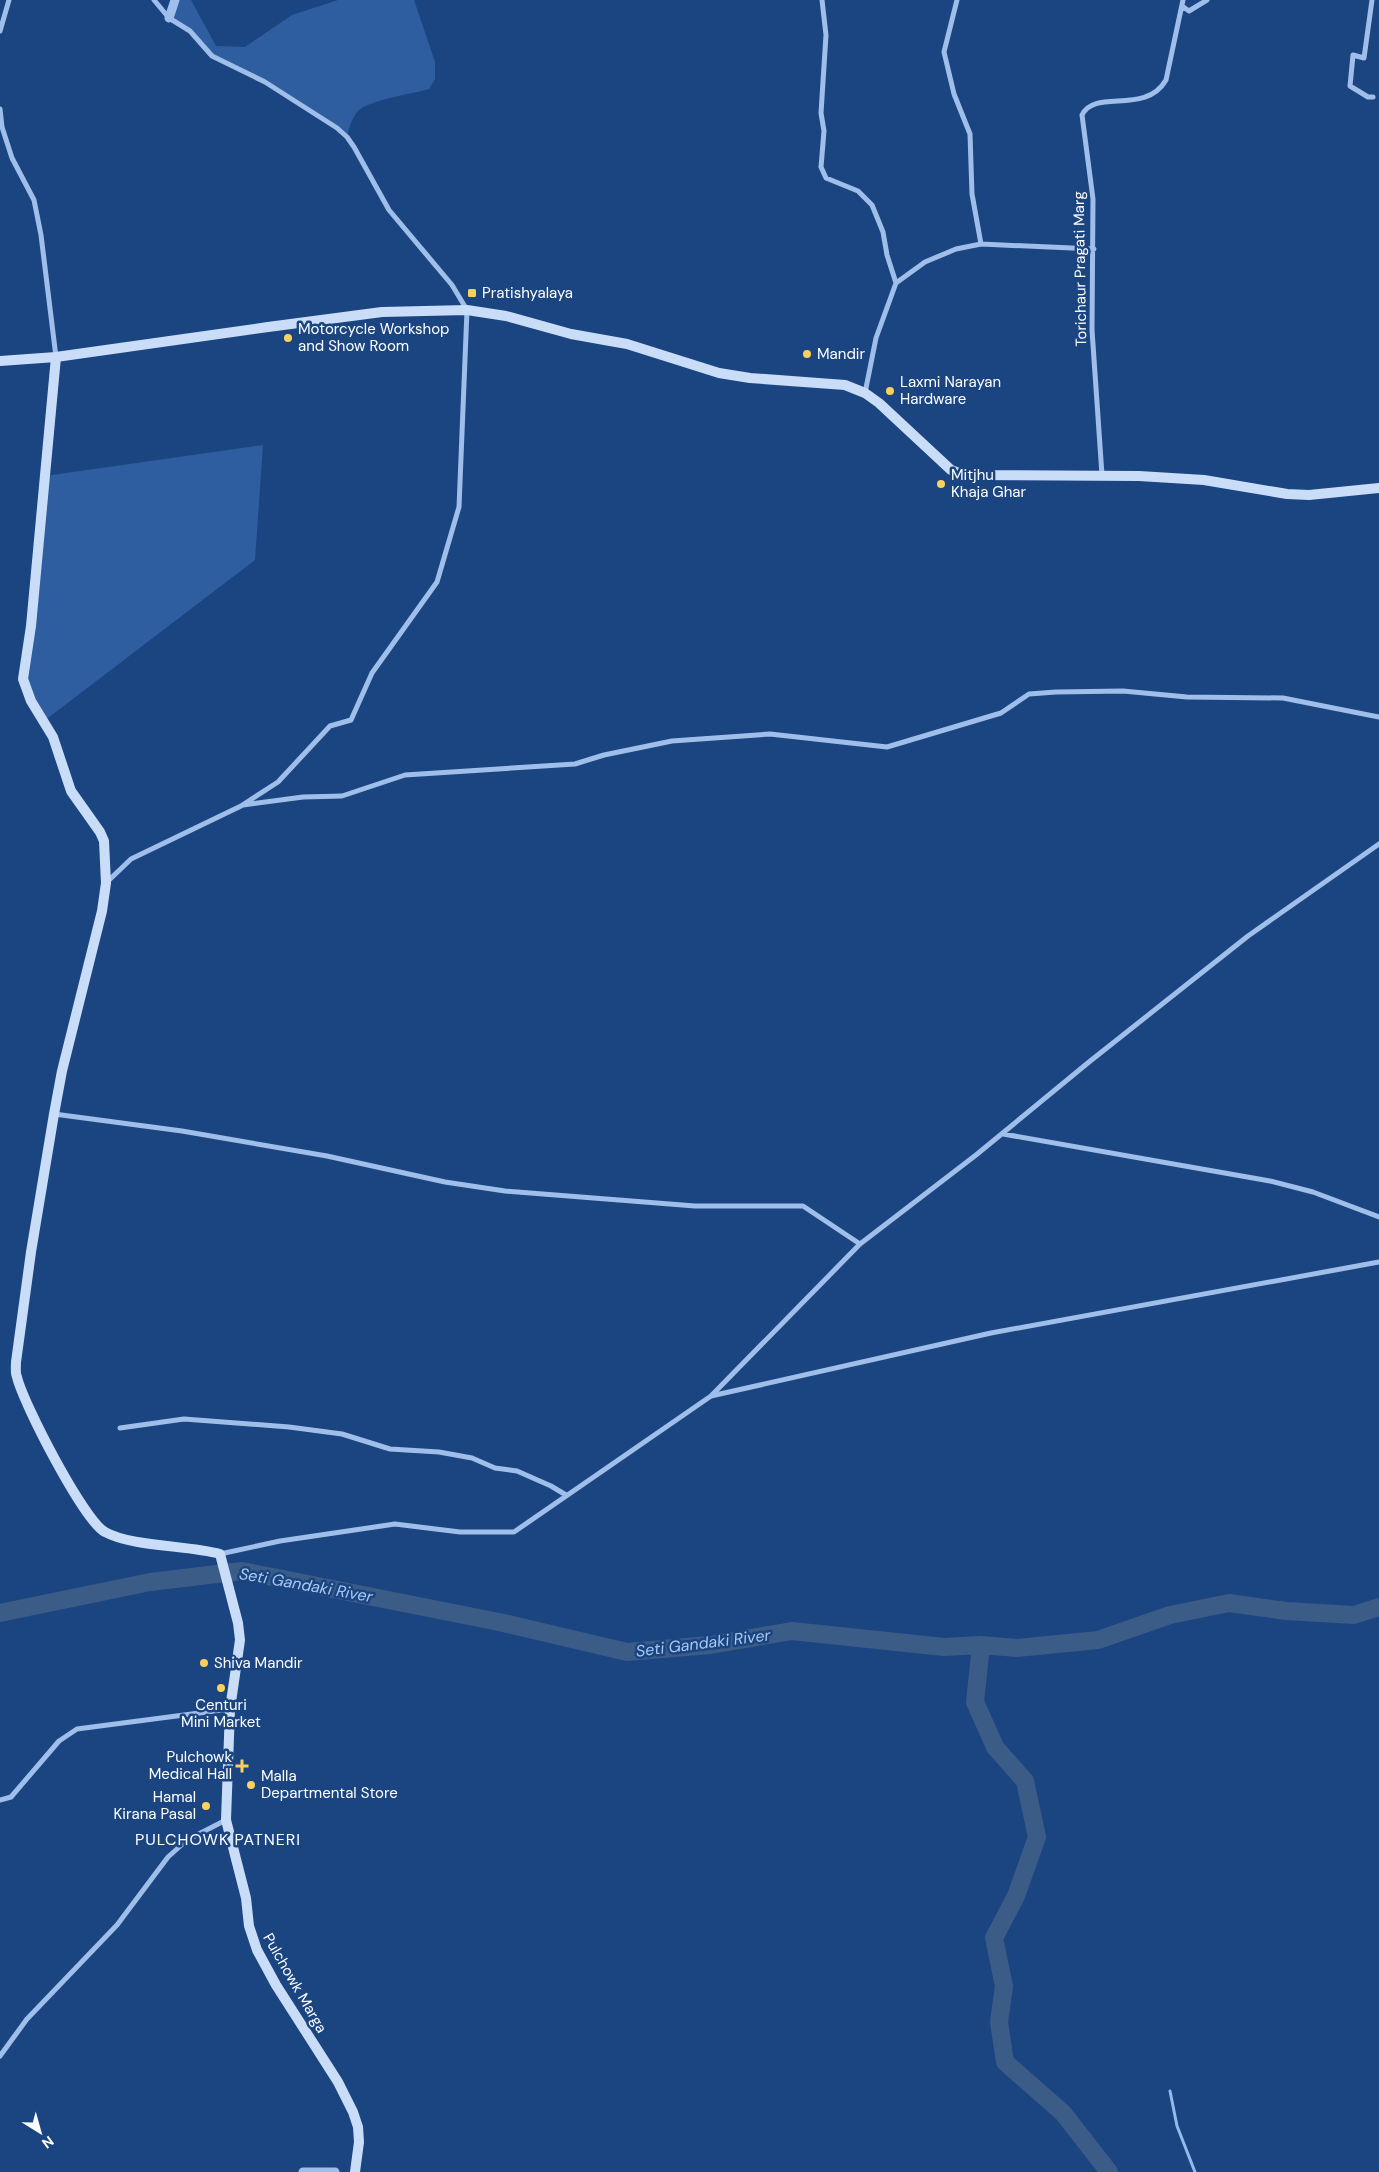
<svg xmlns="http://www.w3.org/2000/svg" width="1379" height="2172" font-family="'DM Sans',sans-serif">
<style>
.green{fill:#2e5ea0}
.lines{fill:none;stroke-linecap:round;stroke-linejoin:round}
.stream{stroke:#91baec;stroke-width:3}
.river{stroke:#3c5c88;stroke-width:18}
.minor{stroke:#9fbfea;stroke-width:5}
.tertiary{stroke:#9fbfea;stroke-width:9}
.secondary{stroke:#caddf8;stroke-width:10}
.poi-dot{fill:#fcd15b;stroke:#1b4581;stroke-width:2}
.labels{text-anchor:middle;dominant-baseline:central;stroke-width:5;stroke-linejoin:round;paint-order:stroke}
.street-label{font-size:15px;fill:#fff;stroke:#1b4581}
.poi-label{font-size:15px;fill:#fff;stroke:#1b4581;text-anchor:start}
.water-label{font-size:16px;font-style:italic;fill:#aac9f2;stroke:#1b4581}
.neighbourhood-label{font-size:16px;letter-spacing:1px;fill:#fff;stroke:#1b4581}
</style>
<rect width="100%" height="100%" fill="#1b4581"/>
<path class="green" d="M177,0H191L216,46L245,47L292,15L338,0H414L435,62V79L429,89C412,94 369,100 358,111C352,117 349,129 347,137L265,82L212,56L190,31L169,18Z
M263,445L255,560L44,721L31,701L25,664L45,476Z"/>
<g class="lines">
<path class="stream" d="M1170,2091L1177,2126L1195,2172"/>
<path class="river" d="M0,1613L150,1582L242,1571L499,1622L627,1652L710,1645L792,1631L944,1647L981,1645L1017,1648L1098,1640L1170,1615L1229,1603L1286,1611L1354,1615L1379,1607
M981,1645L975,1702L995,1747L1025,1781L1037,1837L1016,1896L994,1938L1004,1986L999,2022L1005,2062L1063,2113L1109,2172"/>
<path class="minor" d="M822,0L826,35L821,113L824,131L821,167L826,178L858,191L872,205L883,232L887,255L896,283
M1372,0L1364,58L1353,55L1350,86L1368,97H1373
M1182,6L1189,11L1207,0
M0,31L9,0
M0,109L2,127L12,158L34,200L41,235L56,357
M981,244L1094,249
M865,393L876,338L896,283L925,262L956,249L981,244L972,194L970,134L954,94L944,52L957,0
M1102,475L1092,330L1093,199L1082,115C1095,88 1145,116 1166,80L1183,0
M243,805L303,797L342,796L405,775L575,764L604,755L672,741L770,734L887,747L1001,713L1029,694L1056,692L1123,691L1187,697L1283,698L1379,717
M106,883L131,859L241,806L278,782L330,726L351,720L372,673L437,582L459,507L467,310L452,285L389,210L354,147L347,137L337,128L265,82L212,56L190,31L169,18L154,0
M54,1114L182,1131L327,1156L445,1182L505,1191L695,1206H803L860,1244
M1003,1134L1270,1181L1313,1192L1379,1217
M711,1396L991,1333L1379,1262
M120,1428L184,1419L289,1427L342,1434L390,1449L439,1452L472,1458L495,1468L517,1471L551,1486L566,1495
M220,1554L280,1541L395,1524L460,1532H514L711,1396L860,1244L976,1155L1089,1062L1248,936L1379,844
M0,1800L11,1797L59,1741L77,1729L230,1709
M0,2056L27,2019L117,1925L168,1857L187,1840L226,1820"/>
<path class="tertiary" d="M169,18L175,0
M303,2172H335"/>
<path class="secondary" d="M56,357L31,626L23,679L31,701L53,737L71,791L100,832L104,841L106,883L102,911L62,1071L54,1114L31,1252L16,1362C16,1367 15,1373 17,1377C23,1403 84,1521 105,1532C132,1547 188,1545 220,1554L238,1623L240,1640L230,1709L226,1820L246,1898L249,1926L257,1950L276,1985L338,2082L353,2112L358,2127L359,2142L355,2172
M0,361L56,357L268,327L382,312L467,310L506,316L571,334L627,344L719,373L750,378L845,385L865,393L879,403L951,470L964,475L1139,476L1204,480L1287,494L1309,495L1379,488"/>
</g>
<g class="poi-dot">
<rect x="467" y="288" width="10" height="10" rx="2.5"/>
<circle cx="288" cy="338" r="5"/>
<circle cx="807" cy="354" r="5"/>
<circle cx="890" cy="391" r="5"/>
<circle cx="941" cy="484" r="5"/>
<circle cx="204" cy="1663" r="5"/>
<circle cx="221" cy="1688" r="5"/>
<path d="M239.5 1758.5h5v5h5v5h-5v5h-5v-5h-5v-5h5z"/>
<circle cx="251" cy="1785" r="5"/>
<circle cx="206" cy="1806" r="5"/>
</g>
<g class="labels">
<g class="street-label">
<text transform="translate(1080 269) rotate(-91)">Torichaur Pragati Marg</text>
<text transform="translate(295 1983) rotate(60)">Pulchowk Marga</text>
</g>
<g class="poi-label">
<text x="482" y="293">Pratishyalaya</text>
<text x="298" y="329">Motorcycle Workshop<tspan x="298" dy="17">and Show Room</tspan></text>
<text x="817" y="354">Mandir</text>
<text x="900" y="382">Laxmi Narayan<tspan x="900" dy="17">Hardware</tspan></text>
<text x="951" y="475">Mitjhu<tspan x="951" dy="17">Khaja Ghar</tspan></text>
<text x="214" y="1663">Shiva Mandir</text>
<text x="221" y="1705" text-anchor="middle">Centuri<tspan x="221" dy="17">Mini Market</tspan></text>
<text x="232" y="1757" text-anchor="end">Pulchowk<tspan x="232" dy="17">Medical Hall</tspan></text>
<text x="261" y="1776">Malla<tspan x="261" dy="17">Departmental Store</tspan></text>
<text x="196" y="1797" text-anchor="end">Hamal<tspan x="196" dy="17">Kirana Pasal</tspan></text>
</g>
<g class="water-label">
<text transform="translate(306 1585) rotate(10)">Seti Gandaki River</text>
<text transform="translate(703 1643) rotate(-7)">Seti Gandaki River</text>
</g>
<g class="neighbourhood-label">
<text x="218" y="1839">PULCHOWK PATNERI</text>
</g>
</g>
<g transform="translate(40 2132) rotate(143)" stroke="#1b4581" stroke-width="4" paint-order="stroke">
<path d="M0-4L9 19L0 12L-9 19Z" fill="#ffffff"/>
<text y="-8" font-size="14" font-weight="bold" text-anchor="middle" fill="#ffffff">N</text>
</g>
</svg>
